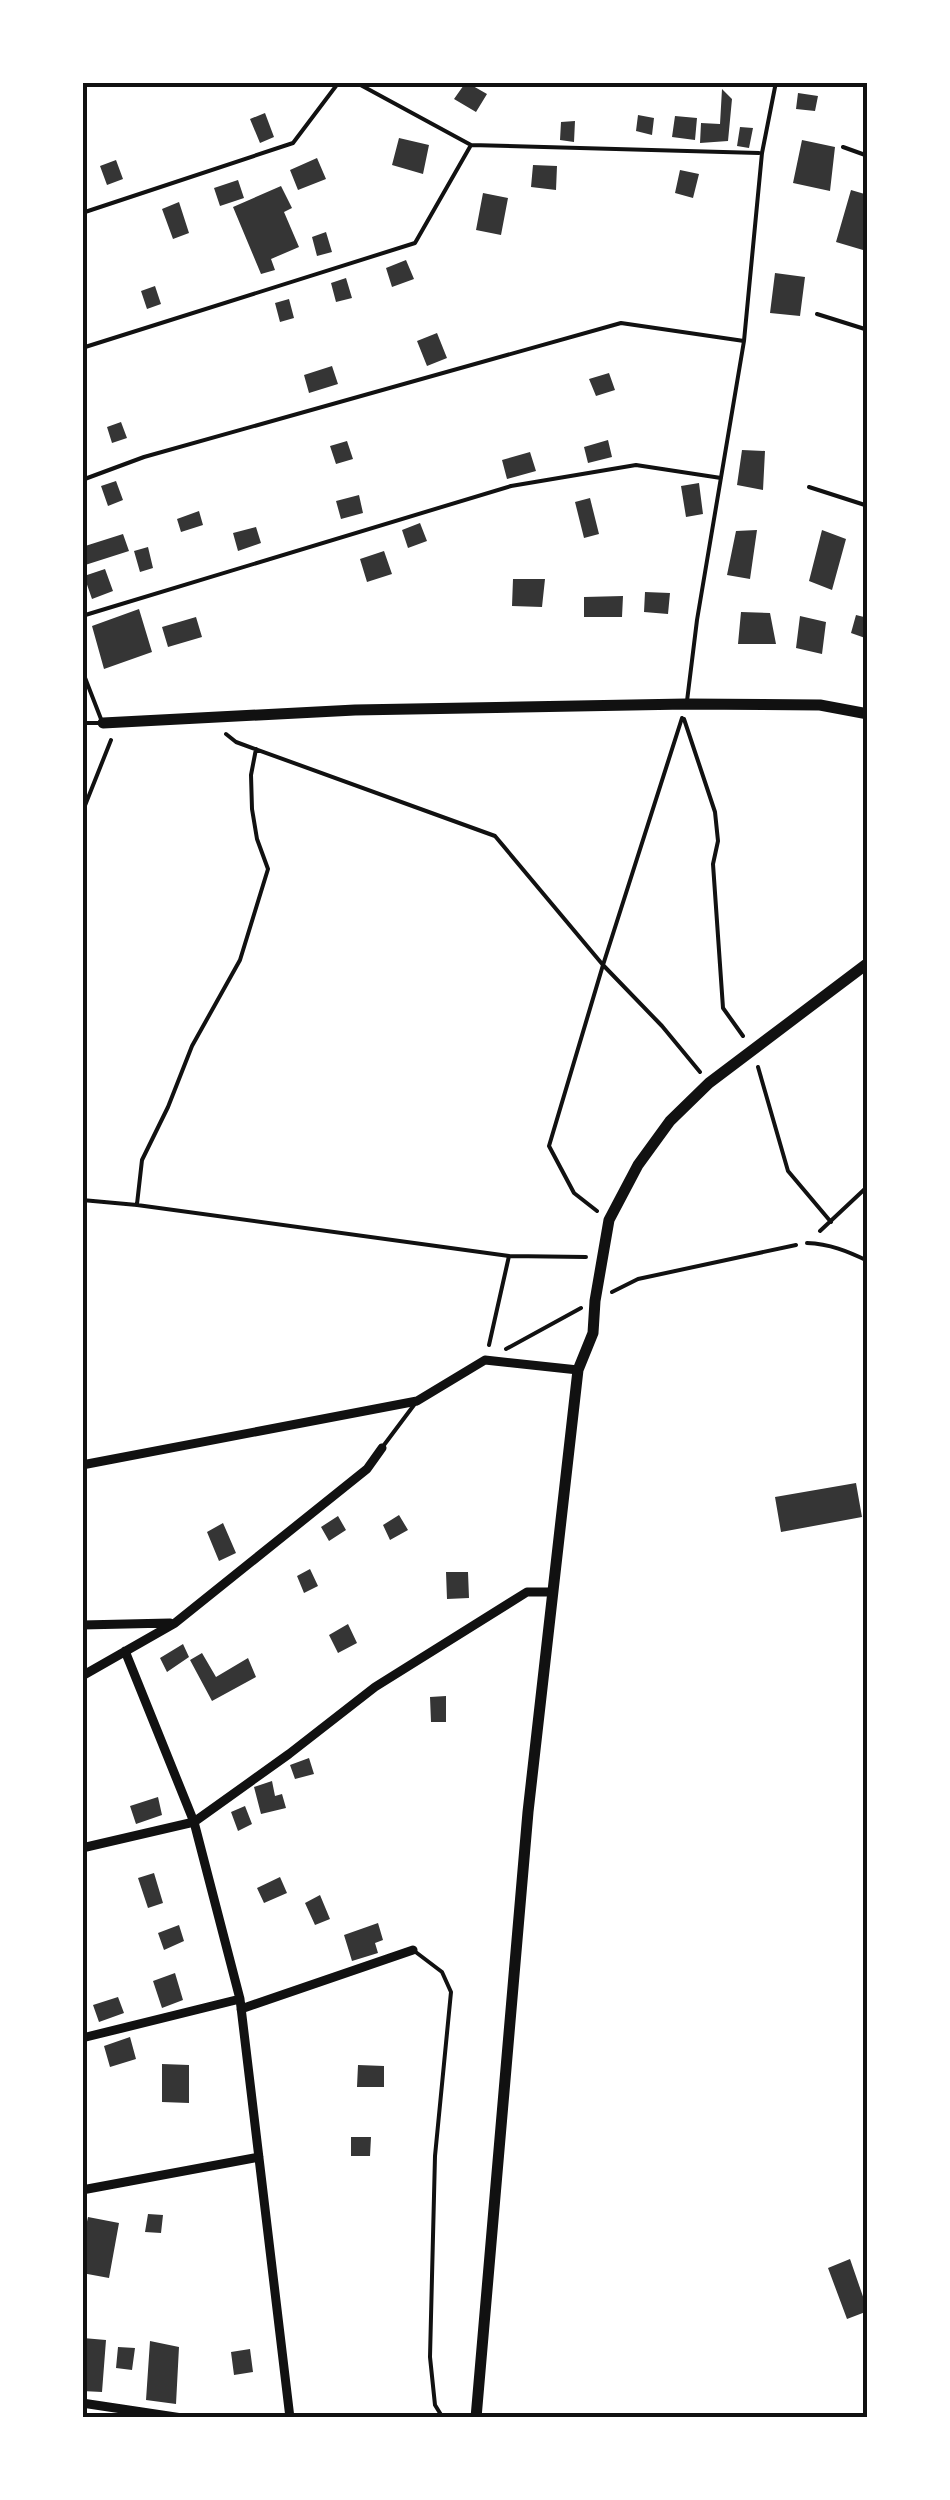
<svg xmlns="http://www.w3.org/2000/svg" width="950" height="2500" font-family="Manrope,sans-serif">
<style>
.building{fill:#353535}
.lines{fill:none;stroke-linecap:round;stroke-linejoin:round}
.path{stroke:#111;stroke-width:4}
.service{stroke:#111;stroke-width:4}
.minor{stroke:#111;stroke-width:9}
.secondary{stroke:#111;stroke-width:11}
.neatline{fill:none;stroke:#111;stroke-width:4}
</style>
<rect width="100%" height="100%" fill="#fff"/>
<path class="building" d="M466,82L487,94L476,112L454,99Z
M722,89L732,99L728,141L700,143L701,123L720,124Z
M798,93L818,96L815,111L796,109Z
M265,113L274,137L260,143L250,119Z
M638,115L654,118L652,135L636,131Z
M675,116L697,118L695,140L672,137Z
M575,121L574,142L560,140L561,122Z
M740,127L753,128L749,148L737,146Z
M399,138L429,145L423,174L392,165Z
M802,140L835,147L830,191L793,183Z
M317,158L326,179L298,190L290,170Z
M116,160L123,179L107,185L100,166Z
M533,165L557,166L556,190L531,187Z
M680,170L699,174L693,198L675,193Z
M238,180L244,198L220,206L214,188Z
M281,186L292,208L284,212L299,247L271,259L275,270L261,274L233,207Z
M851,190L868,195V235L863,250L836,242Z
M483,193L508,198L501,235L476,230Z
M179,202L189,233L173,239L162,209Z
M326,232L332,252L317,256L312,237Z
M406,260L414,279L392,287L386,268Z
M775,273L805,277L800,316L770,313Z
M346,278L352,298L336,302L331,283Z
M155,286L161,304L147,309L141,291Z
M289,299L294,318L280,322L275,303Z
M437,333L447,358L427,366L417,341Z
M332,366L338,384L309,393L304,375Z
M609,373L615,390L596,396L589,379Z
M121,422L127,438L112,443L107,427Z
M608,440L612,457L588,463L584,447Z
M347,441L353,459L336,464L330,446Z
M742,450L765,451L763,490L737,485Z
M530,452L536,471L507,479L502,460Z
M116,481L123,500L108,506L101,486Z
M699,483L703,514L686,517L681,486Z
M359,495L363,513L341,519L336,501Z
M590,498L599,534L584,538L575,502Z
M199,511L203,525L181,532L177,519Z
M420,523L427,541L408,548L402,530Z
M256,527L261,543L238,551L233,533Z
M757,530L750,579L727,575L736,531Z
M822,530L846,539L832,590L809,581Z
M123,534L129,551L82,566V547Z
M148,547L153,568L140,572L134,551Z
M384,551L392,574L367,582L360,559Z
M105,569L113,591L92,599L84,576Z
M513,579H545L542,607L512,606Z
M645,592L670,593L668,614L644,612Z
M623,596L622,617H584V597Z
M139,609L152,652L104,669L92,626Z
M741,612L770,613L776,644H738Z
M856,615L868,618V639L851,633Z
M800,616L826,622L822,654L796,648Z
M196,617L202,637L168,647L162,627Z
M856,1483L862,1517L781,1532L775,1497Z
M399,1515L408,1530L390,1540L383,1525Z
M338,1516L346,1530L329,1541L321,1527Z
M223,1523L236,1553L219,1561L207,1532Z
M310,1569L318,1586L304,1593L297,1576Z
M446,1572H468L469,1598L447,1599Z
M348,1624L357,1643L338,1653L329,1635Z
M183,1644L189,1657L167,1672L160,1658Z
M202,1653L216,1677L248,1658L256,1677L212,1701L190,1660Z
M446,1696V1722H431L430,1697Z
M309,1758L314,1774L295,1779L290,1765Z
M272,1781L275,1796L282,1794L286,1808L261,1814L254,1787Z
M158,1797L162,1815L136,1824L130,1806Z
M245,1806L252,1824L238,1831L231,1812Z
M154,1873L163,1903L148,1908L138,1878Z
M280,1877L287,1893L264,1903L257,1888Z
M320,1895L330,1919L315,1925L305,1903Z
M378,1923L383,1940L375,1943L378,1953L352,1961L344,1935Z
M179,1925L184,1941L164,1950L158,1933Z
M175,1973L183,2000L162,2008L153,1981Z
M118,1997L124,2013L99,2022L93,2005Z
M130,2037L136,2059L110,2067L104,2046Z
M162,2064L189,2065V2103L162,2102Z
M358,2065L384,2066V2087H357Z
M351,2137H371L370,2156H351Z
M148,2214L163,2215L161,2233L145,2232Z
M88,2217L119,2223L109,2278L82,2273V2245Z
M850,2259L868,2311L847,2319L828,2268Z
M83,2338L106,2340L102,2392L82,2391Z
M150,2341L179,2347L176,2404L146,2400Z
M118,2347L135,2348L132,2370L116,2368Z
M250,2349L253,2372L234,2375L231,2352Z"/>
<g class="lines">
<path class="path" d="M684,719L715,812L718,841L713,864L723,1008L743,1036
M226,734L236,742L495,836L603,965L662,1026L700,1072
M82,813L111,740
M758,1067L788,1171L831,1222
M82,1200L137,1205L509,1256L586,1257
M137,1204L142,1160L168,1107L192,1046L240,960L268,869L257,839L252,809L251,775L256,749
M597,1211L574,1193L549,1146L603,965L682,718
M820,1231L868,1186
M612,1292L638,1279L796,1245
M489,1345L509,1256
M506,1349L581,1308"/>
<path class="service" d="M355,82L471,145L759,153
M843,147L868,156
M82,213L293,143L339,82
M817,314L868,330
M82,348L415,243L471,145
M82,480L144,457L621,323L744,341
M809,487L868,506
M82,616L511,486L636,465L721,478
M82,670L101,719
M687,701L697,620L744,341L762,153L776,82
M82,723H98
M807,1243C830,1244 847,1251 868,1261
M384,1445L414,1405
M413,1950L442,1972L451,1992L435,2156L430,2357L435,2405L443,2418"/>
<path class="minor" d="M82,1465L417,1401L485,1360L578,1370
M82,1625L170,1623
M125,1651L194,1822L240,1999L290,2418
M82,1676L175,1623L367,1469L382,1448
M82,1848L194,1822L289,1754L375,1687L527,1592H553
M241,2009L413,1950
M82,2038L240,1999
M82,2190L259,2157
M82,2403L182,2418"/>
<path class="secondary" d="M103,723L355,710L686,704L820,705L868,714
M476,2418L528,1812L578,1370L593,1333L595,1301L609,1220L638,1165L670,1121L709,1083L868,963"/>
</g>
<rect width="950" height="2500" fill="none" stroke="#ffffff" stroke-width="170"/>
<rect x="85" y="85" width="780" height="2330" class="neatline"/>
</svg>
